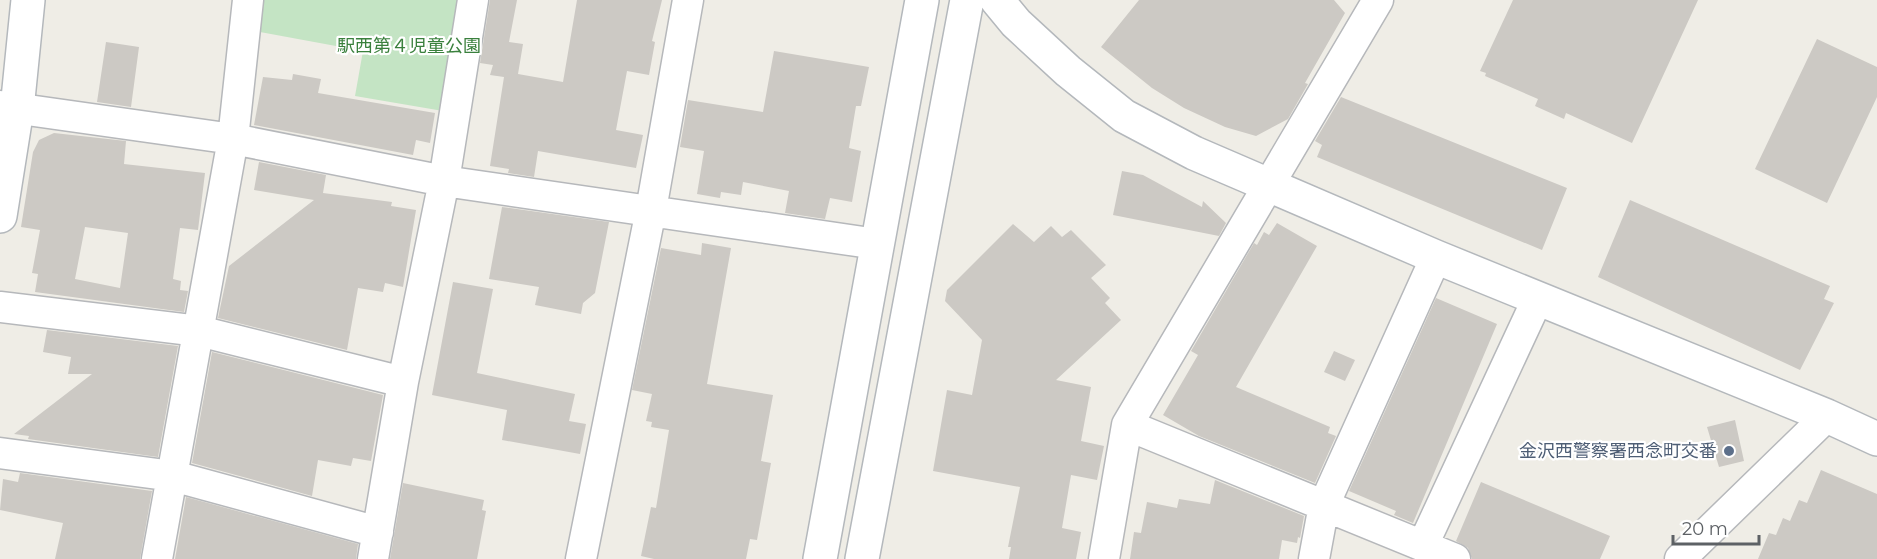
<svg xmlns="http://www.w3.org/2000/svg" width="1877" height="559" font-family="Montserrat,'Noto Sans JP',sans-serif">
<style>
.green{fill:#c4e4c4}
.building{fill:#ccc9c4;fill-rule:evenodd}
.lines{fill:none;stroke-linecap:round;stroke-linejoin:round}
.street-casing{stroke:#b6b8bb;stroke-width:33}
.secondary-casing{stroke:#b4b8bc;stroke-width:36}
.street{stroke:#fff;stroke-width:30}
.secondary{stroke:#fff;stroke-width:33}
.service-dot{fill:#5c6f8a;stroke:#fff;stroke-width:2}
.labels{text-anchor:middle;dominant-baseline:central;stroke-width:4.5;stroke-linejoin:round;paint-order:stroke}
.park-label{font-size:18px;fill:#3a803d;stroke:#fff}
.service-label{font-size:18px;fill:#4e5e75;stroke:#fff;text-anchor:end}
</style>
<rect width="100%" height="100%" fill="#efede6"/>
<path class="green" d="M264,0H463L443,111L355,96L363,51L260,32Z"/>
<path class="building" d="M490,0H517L509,42L523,44L518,74L563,82L577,0H662L652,41L655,42L649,75L627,71L616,130L643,135L636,168L538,151L534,177L508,173L509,169L490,166L504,77L490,75L493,65L480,63Z
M1139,0H1334L1345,13L1305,83L1308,84L1288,119L1256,136L1225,127L1184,108L1152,88L1101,47Z
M1513,0H1698L1632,143L1566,113L1564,119L1535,106L1538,99L1485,76L1486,73L1480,71Z
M1817,39L1877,67V97L1827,203L1755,169Z
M106,42L139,47L131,107L97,102Z
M774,51L869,67L861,106H856L849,148L861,151L852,202L830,198L825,219L785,213L789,191L743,182L741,195L721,192L720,198L697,194L704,151L680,147L688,100L763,112Z
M293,74L321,79L318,93L435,113L430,143L416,140L413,155L254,125L263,77L292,80Z
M1341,97L1567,188L1542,250L1317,157L1322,145L1315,141Z
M54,133L126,141L124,164L205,173L198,230L180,228L173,279L181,281L180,290L188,291L184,312L35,292L38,274L32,273L40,230L21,227L33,152L39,140ZM85,227L128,233L120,288L75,279Z
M259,162L326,175L323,193L392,202L391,206L416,210L403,287L385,283L383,292L358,288L347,350L218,318L229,266L314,200L254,190Z
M1122,171L1143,175L1202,207L1203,201L1226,223L1219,236L1113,215Z
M1630,200L1830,286L1824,299L1834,303L1800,370L1598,277Z
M502,207L609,222L595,293L583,303L581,314L535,305L539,287L489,279Z
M1277,223L1317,246L1236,387L1330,427L1328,433L1336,436L1315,483L1199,436L1163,415L1198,355L1191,351L1254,243L1257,245L1264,232L1269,235Z
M1013,224L1034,242L1051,226L1062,237L1071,230L1106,265L1091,278L1110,298L1105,303L1121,320L1056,380L1091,387L1081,441L1104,446L1097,480L1071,475L1062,528L1081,532L1076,559H1009L1011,547H1008L1020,487L933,471L947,390L972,395L982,340L945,301L947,290Z
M702,243L731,248L707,384L773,395L761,461L771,463L757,540L750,539L746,559H654L641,556L651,507L656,508L669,430L651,427L652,422L646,421L652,394L632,390L661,248L701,255Z
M453,282L493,289L477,373L575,394L569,421L586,424L580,454L502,440L507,410L432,395Z
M1436,298L1497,324L1413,523L1394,515L1396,511L1349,491Z
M47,330L178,346L158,457L28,439L29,436L14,434L92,374H68L71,357L43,352Z
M1334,351L1355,360L1345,381L1324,372Z
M212,352L383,395L371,461L353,458L351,466L318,460L312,496L192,463Z
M1735,420L1744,461L1719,467L1707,427Z
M1821,470L1877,494V559H1758L1769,533L1776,535L1783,518L1790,521L1799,500L1807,503Z
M20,473L152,491L140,559H55L63,523L0,510L3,479L18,482Z
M1215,480L1304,516L1300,538L1298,537L1297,543L1282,540L1279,559H1130L1134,532L1141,533L1147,502L1177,508L1179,499L1210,504Z
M1481,482L1610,536L1600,559H1472L1468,548L1456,541Z
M403,483L484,500L482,510L486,511L477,559H390Z
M186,497L358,544L356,559H175Z"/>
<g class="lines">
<g class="street-casing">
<path id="street" d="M0,106L233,139L444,181L877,244
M0,307L199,331L403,382
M1127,425L1455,559
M0,453L173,476L378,532
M1423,545L1538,298
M157,559L233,139L248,0
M373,559L403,382L444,181L473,0
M581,559L651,210L688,0
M1104,559L1127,425L1378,0
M1314,559L1324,505L1436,257
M1680,559L1827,416"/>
</g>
<g class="secondary-casing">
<path id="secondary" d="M997,0L1016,23L1068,71L1124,116L1194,153L1436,257L1827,416L1877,439
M0,216L17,109L28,0
M820,559L922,0
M862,559L967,0"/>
</g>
<use href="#street" class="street"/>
<use href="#secondary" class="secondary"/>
</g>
<circle class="service-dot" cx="1729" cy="451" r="6"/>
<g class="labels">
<g class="park-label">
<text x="409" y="46">駅西第４児童公園</text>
</g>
<g class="service-label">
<text x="1717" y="451">金沢西警察署西念町交番</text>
</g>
</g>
<path d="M1673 535v9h86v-9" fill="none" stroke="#5d6165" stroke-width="3"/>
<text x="1682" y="535" font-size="18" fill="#5d6165" stroke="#ffffff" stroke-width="4.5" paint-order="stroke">20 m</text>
</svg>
